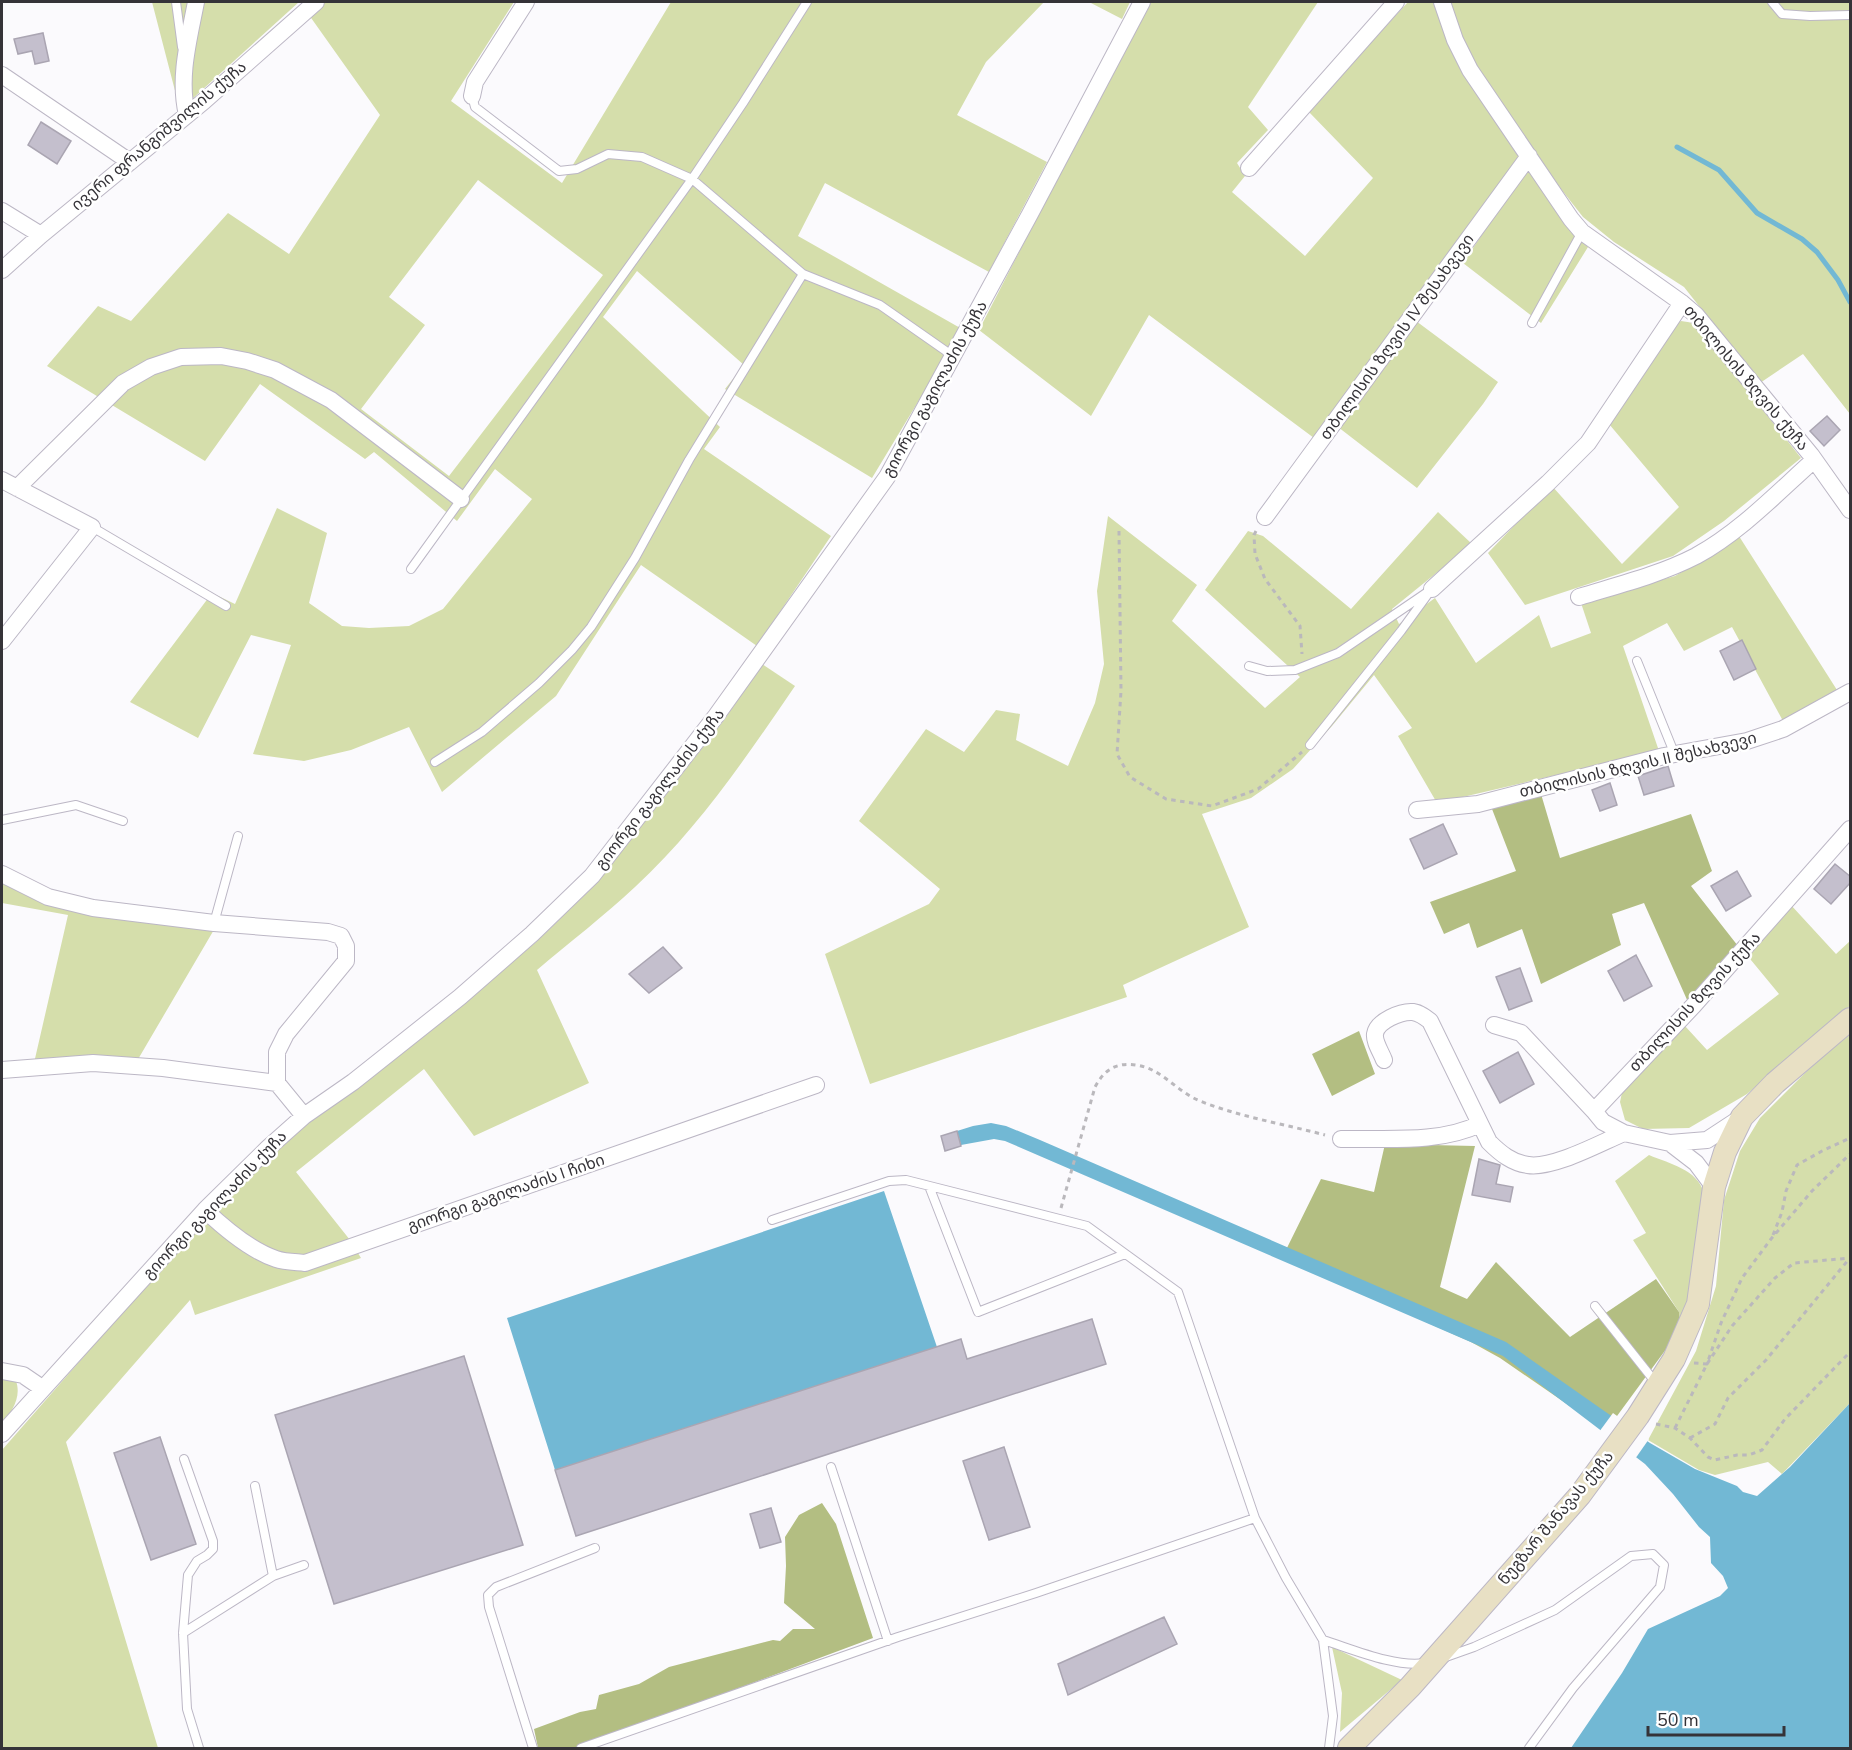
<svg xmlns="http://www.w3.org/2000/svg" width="1852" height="1750" font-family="'Nunito Sans','Noto Sans Georgian',sans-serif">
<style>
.green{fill:#d5deab;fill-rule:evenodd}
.forest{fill:#b3be82}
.water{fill:#72b8d4}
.pier{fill:#fbfafd}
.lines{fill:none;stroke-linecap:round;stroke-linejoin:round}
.stream{stroke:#72b8d4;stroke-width:5}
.building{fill:#c4bfcd;stroke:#aaa5b2;stroke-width:1.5}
.lane-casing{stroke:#bcb7c5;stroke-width:10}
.street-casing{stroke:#bcb7c5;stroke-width:18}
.secondary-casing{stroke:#bcb7c5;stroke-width:24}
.path{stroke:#bab8bc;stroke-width:3;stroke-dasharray:4.5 4.5;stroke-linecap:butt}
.lane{stroke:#fff;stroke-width:8}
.street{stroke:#fff;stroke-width:16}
.secondary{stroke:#e8e0c4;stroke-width:22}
.labels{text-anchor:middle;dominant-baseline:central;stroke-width:5;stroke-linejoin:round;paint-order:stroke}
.street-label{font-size:16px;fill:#353338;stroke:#fff}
</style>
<rect width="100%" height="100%" fill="#fbfafd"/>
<path class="green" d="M152,2H299L180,110Z
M325,2H514L451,101L562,183L671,2H1044L986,62L957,115L1047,162L989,272L825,183L798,236L962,329L872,478L725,389L744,365L637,271L603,317L720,427L704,449L831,536L757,646L641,565L556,696L442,792L409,727L351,750L304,761L253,754L291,645L251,635L198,738L130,702L212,593L235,604L277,508L327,533L309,603L342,626L369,628L409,626L443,609L532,499L495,469L457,521L374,452L365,459L260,384L205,461L47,366L98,306L131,321L228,213L289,254L380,115L309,15ZM478,180L603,275L449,476L361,409L425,325L389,297Z
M1089,2H1130L1122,19Z
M1148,2H1318L1248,107L1268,130L1237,163L1245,176L1232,192L1305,256L1373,178L1308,111L1408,2H1437L1521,157L1314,438L1149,315L1091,416L979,330Z
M1448,2H1850V414L1803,354L1760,383L1684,287L1614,242L1583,217L1561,189L1481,73L1462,42Z
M1532,170L1575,236L1588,247L1541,323L1463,263L1524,172Z
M1416,321L1498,382L1483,404L1417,488L1338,427Z
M1681,321L1694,323L1801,458L1724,521L1673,556L1525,605L1488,553L1552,486L1622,564L1679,507L1609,424L1673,326Z
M1438,512L1472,544L1392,609L1399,624L1435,598L1476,663L1539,615L1551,648L1591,633L1581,603L1675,576L1700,561L1737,533L1837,690L1783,721L1732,627L1684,651L1667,623L1623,646L1659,751L1437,803L1398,736L1412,728L1374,675L1332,726L1293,769L1251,798L1202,814L1249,927L1123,985L1127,997L870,1084L825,954L929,904L940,889L859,821L926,729L964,752L996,710L1020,714L1016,740L1068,766L1095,703L1104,664L1097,591L1108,516L1197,585L1172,621L1265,708L1300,677L1205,590L1248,531L1263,536L1351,609Z
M762,664L795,686C747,756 698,829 635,887C604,916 570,942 537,970L589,1083L474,1136L424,1069L296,1172L350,1240L361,1258L195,1315L190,1300L66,1442L158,1748H2V1450L156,1274L225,1199L303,1127L451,1012L536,942L596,884L724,720Z
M2,878L48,900L215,928L137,1061L34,1063L68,915L2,903Z
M1790,904L1836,954L1850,941V1006L1747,1094L1689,1128L1643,1129L1625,1120L1620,1102L1623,1088L1685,1026L1707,1050L1779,994L1746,954Z
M1850,1032V1403L1782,1474L1768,1462L1715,1475L1699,1470L1648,1440L1696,1351L1716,1286L1724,1200L1740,1151L1760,1118L1805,1073Z
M1649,1155C1670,1164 1697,1169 1704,1193L1687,1305L1680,1321L1679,1312L1633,1240L1646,1233L1615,1181Z
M2,1378L16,1381C22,1398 11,1412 2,1425Z
M1332,1647L1402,1680L1340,1732L1342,1693Z"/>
<path class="forest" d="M1541,794L1560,858L1691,814L1712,871L1691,886L1738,946L1688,1002L1644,903L1612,914L1621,945L1541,984L1522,929L1477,948L1469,923L1444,934L1430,902L1516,871L1492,809Z
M1359,1031L1375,1074L1332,1096L1312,1054Z
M1385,1144L1475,1146L1440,1287L1467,1299L1496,1262L1570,1337L1656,1279L1679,1312L1680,1321L1675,1337L1606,1431L1500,1358L1471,1342L1282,1258L1321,1179L1374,1192Z
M822,1503L836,1524L873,1638L578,1748H538L534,1729L580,1712L596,1709L599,1695L639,1684L669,1667L773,1640L780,1641L793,1629H815L784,1603L786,1566L785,1537L799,1515Z"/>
<path class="water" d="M991,1123L1006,1126L1040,1140L1506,1342L1650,1443L1695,1469L1737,1486L1743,1492L1757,1496L1790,1467L1850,1403V1748H1571L1622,1673L1648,1629L1720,1596L1728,1588L1723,1576L1711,1563L1710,1537L1699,1527L1673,1494L1645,1464L1503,1356L1005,1141L994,1139L961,1145L957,1131L973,1126Z
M884,1191L937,1347L555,1470L507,1318Z"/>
<path class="pier" d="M1613,1413L1649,1439L1635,1459L1599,1432Z"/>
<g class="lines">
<path class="stream" d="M1677,147L1719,170L1757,213L1802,239L1817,252L1838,280L1850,302"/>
</g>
<path class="building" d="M43,33L49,61L35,64L32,51L18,54L14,39Z
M41,122L71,141L57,164L28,145Z
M1827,416L1840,430L1824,446L1810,431Z
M1742,640L1756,669L1734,680L1720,651Z
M1668,766L1674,786L1644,795L1638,776Z
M1610,783L1617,805L1600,811L1592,790Z
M1443,824L1457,854L1424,869L1410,839Z
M1835,864L1851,877V882L1831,904L1814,889Z
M1737,871L1751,896L1726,911L1711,886Z
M663,947L682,968L649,993L629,974Z
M1636,955L1652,986L1624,1001L1608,971Z
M1520,968L1532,1001L1509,1010L1496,977Z
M1518,1052L1534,1084L1500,1103L1483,1071Z
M957,1131L961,1146L945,1151L941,1136Z
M1479,1159L1500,1165L1496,1184L1513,1187L1510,1202L1472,1195Z
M1092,1319L1106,1364L576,1536L555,1470L961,1339L967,1359Z
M464,1356L523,1545L334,1604L275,1415Z
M160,1437L196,1544L151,1560L114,1453Z
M1004,1447L1030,1527L989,1540L963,1461Z
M771,1508L781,1542L760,1548L750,1514Z
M1164,1617L1177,1644L1068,1695L1058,1664Z"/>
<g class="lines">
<g class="lane-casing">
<path id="lane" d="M176,2L182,47
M1772,2L1782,14L1810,16L1850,15
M472,96L475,107L559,171L577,169L608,154L642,157L692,179L803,274L880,305L953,356
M1532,323L1582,232
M92,527L226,606
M411,569L692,179L743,103L807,2
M1637,661L1675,755
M1249,666L1267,671L1295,670L1338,653L1432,589
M1310,745L1401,631L1428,594
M435,762L482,732L539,683L572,650L591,627L635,558L689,460L803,274
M2,820L76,805L123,821
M214,923L238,836
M929,1186L978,1312L1125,1254
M772,1220L889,1181L906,1180L1087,1226L1178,1292L1255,1518L1286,1578L1323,1640L1333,1716L1329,1748
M1595,1306L1656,1383
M184,1459L213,1541V1549L207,1555L197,1561L188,1575L183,1633L187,1709L199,1748
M831,1467L888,1641
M273,1576L304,1565
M183,1633L273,1576L255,1486
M1323,1640C1352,1649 1396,1668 1425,1663
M1443,1658L1474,1647L1555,1610L1631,1556L1653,1554L1664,1565L1660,1587L1573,1688L1529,1748
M533,1748L489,1607L488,1595L496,1587L595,1548
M581,1748L898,1637L1036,1593L1255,1518"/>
</g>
<g class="street-casing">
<path id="street" d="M1442,2L1455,40L1470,70L1571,219L1582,232L1682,303L1696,315L1811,455L1850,510
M2,75L130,162
M472,96L475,82L526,2
M187,115C178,77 189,39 196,2
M1249,168L1396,2
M2,211L41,235
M2,270L41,235L204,101L316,2
M2,480L92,527L2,641
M17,488L123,383L151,367L181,357L221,356L247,361L275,370L331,400L461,499
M1265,517L1529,156
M1432,589L1548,483L1588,443L1682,303
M1579,597C1618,585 1659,575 1696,556C1740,532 1777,493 1814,460
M1417,810L1478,804L1664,756L1747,741L1783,729L1850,692
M2,874L48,897L93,908L214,923L328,932L341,936L346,946V961L286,1034L277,1052V1083L304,1116
M1494,1025L1521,1033L1594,1111
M1384,1060C1381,1052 1374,1042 1375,1034C1377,1021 1401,1011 1413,1012C1420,1013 1425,1017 1430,1021L1489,1142C1500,1153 1512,1163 1528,1165C1553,1169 1600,1143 1624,1133
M2,1070L93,1063L163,1068L277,1083
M1742,1117L1707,1140L1670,1143L1624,1133L1603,1122L1594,1111L1694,1005L1850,829
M1341,1139C1386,1138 1439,1144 1480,1124
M1670,1143L1696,1163L1714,1187
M205,1210C223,1227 252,1251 276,1259C285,1262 296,1262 305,1263L816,1085
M2,1371L23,1375L42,1388
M2,1434L205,1210L268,1148L304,1116L353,1082L460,997L532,934L592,876L716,716L887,477L1030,214L1142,2"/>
</g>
<g class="secondary-casing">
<path id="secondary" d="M1349,1748L1410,1687L1580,1495L1638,1416L1674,1359L1698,1304L1714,1187L1725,1152L1742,1117L1775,1083L1850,1019"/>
</g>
<path class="path" d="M1119,531L1121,691L1117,754L1130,777L1166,799L1212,806L1258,789L1302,752
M1256,531L1254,535L1255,554L1265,579L1300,626L1302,654
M1061,1208L1095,1087C1104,1070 1116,1062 1136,1065C1161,1068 1177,1092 1200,1101C1240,1117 1284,1124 1325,1135
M1773,1235L1782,1212L1786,1191L1797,1165L1822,1151L1850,1138
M1694,1363L1707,1364L1721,1323L1742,1278L1771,1239L1812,1191L1850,1154
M1656,1424L1675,1428L1690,1438L1708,1457L1715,1460L1737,1455H1749L1762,1450L1785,1419L1850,1352
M1675,1428L1707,1364L1732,1326L1775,1278L1794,1263L1850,1258
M1690,1438L1715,1424L1728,1398L1766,1360L1849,1259"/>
<use href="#lane" class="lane"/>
<use href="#street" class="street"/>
<use href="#secondary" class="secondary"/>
</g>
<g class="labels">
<g class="street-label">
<text transform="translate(159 136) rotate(-40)">ივერი ფრანგიშვილის ქუჩა</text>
<text transform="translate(1397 337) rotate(-54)">თბილისის ზღვის IV შესახვევი</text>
<text transform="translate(1746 378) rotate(50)">თბილისის ზღვის ქუჩა</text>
<text transform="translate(935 389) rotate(-61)">გიორგი გაგილაძის ქუჩა</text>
<text transform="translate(1638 765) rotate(-13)">თბილისის ზღვის II შესახვევი</text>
<text transform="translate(660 789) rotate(-52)">გიორგი გაგილაძის ქუჩა</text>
<text transform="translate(1695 1002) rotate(-47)">თბილისის ზღვის ქუჩა</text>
<text transform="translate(506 1193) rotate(-19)">გიორგი გაგილაძის I ჩიხი</text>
<text transform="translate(215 1205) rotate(-46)">გიორგი გაგილაძის ქუჩა</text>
<text transform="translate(1556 1518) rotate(-50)">ნუგზარ შანავას ქუჩა</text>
</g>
</g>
<rect width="1852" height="1750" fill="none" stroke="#353338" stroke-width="6"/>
<path d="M1648 1726v9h136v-9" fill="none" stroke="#353338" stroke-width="3"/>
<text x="1657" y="1726" font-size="18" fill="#353338" stroke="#ffffff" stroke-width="4.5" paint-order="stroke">50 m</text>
</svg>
